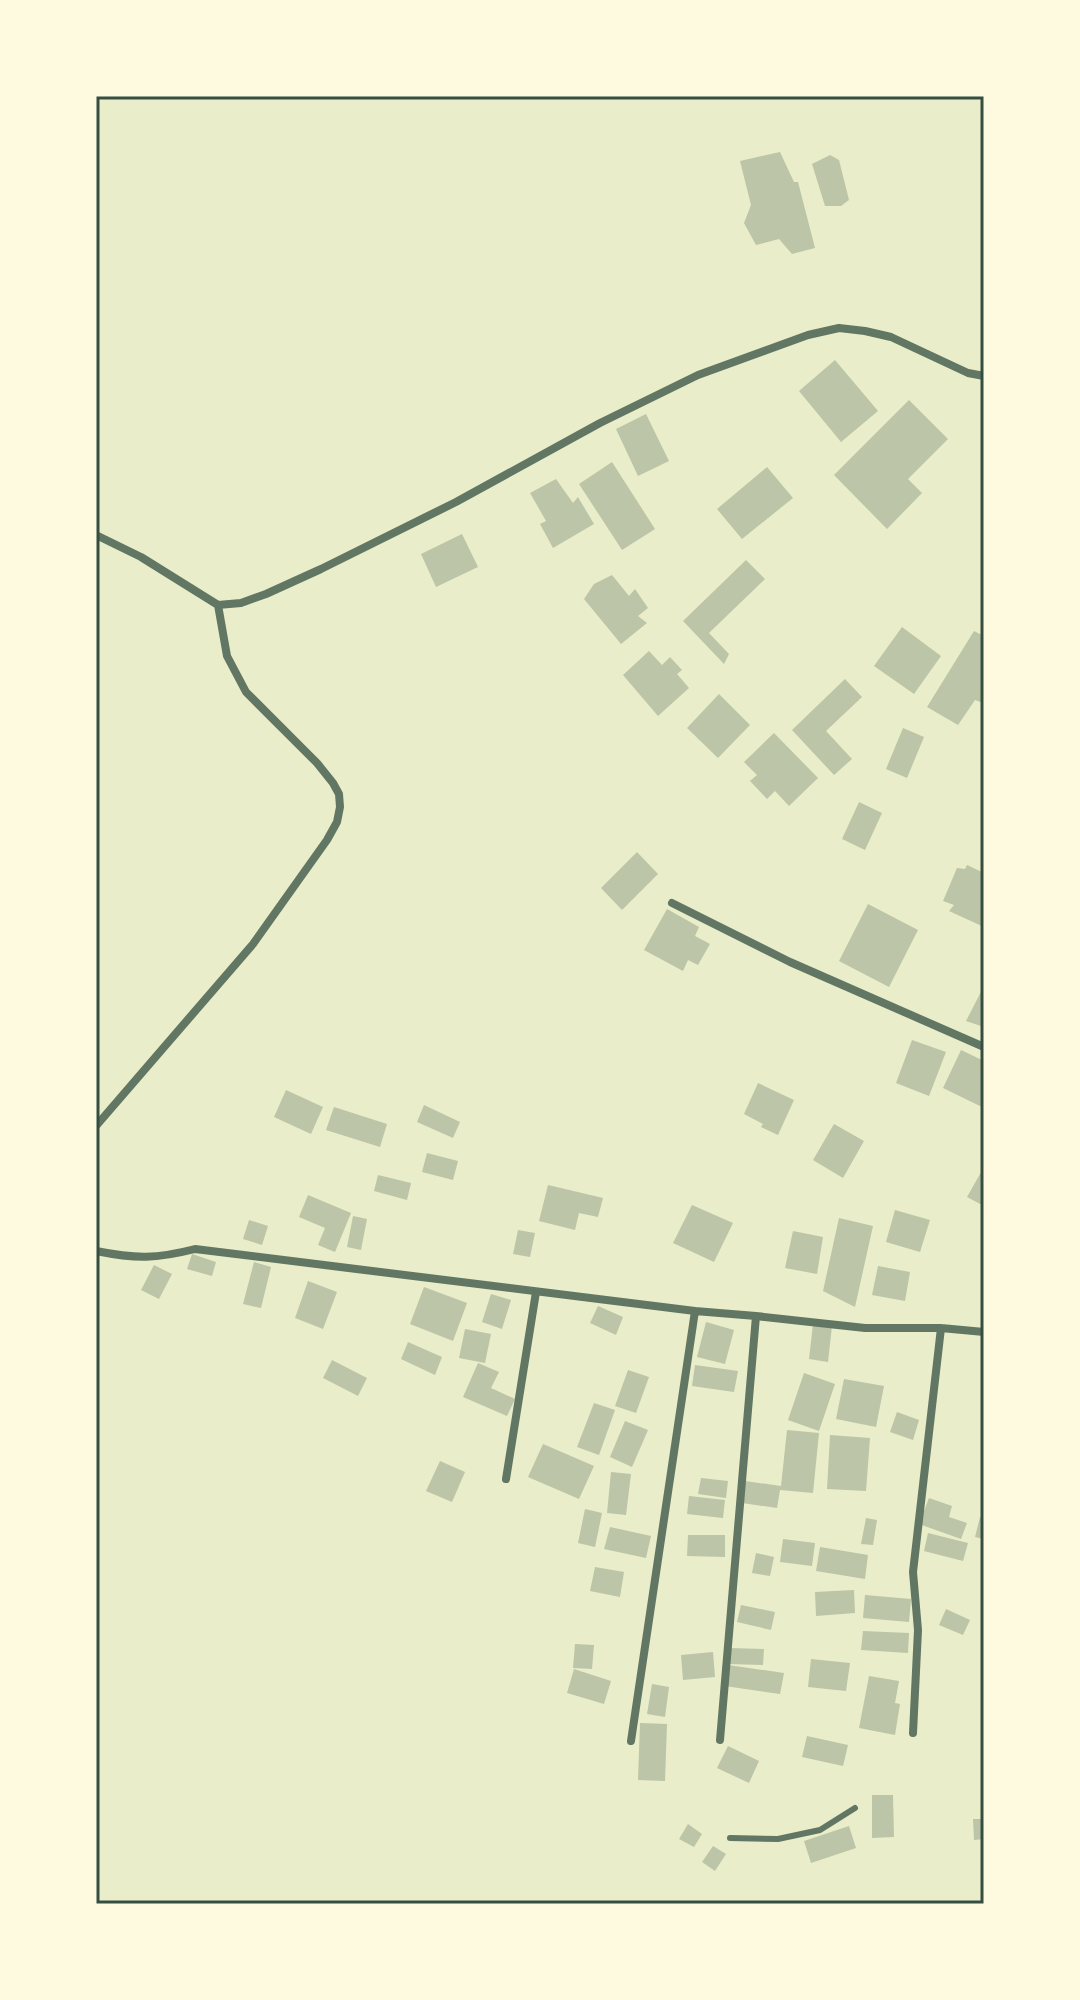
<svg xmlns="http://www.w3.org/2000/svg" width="1080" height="2000" font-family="'Varela Round',sans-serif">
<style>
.building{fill:#bcc5a7}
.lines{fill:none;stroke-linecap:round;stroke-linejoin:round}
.service{stroke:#617663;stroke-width:6}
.minor{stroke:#617663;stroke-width:8}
.neatline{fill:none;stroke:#344e41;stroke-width:3}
</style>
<rect width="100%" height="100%" fill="#e9edc9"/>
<path class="building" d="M780,152L794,182H798L815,248L792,254L779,239L756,245L744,223L751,205L740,161Z
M830,155L839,160L849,200L841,206H825L812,164Z
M835,360L878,411L841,442L799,391Z
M909,400L948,439L908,479L922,493L887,529L834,475Z
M646,414L669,461L638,476L616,429Z
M612,462L655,529L622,550L579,484Z
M767,467L793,498L742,539L717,509Z
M556,479L573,503L578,497L594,524L553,548L540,524L546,521L530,493Z
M462,534L478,567L436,587L421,554Z
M746,560L765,579L709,633L729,654L724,664L683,621Z
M612,575L629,596L635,589L648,608L638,616L647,623L621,644L584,599L594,584Z
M902,627L941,656L914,694L874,666Z
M974,631L984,636V701L983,703L975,700L958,725L927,707Z
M649,651L662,665L670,657L682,670L677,674L689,688L658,716L623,675Z
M845,679L862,697L826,731L852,759L834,775L792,730Z
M719,694L750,725L718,758L687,728Z
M903,728L924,737L907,778L886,769Z
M774,733L818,778L789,806L775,791L767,799L750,781L757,775L744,762Z
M859,802L882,813L865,850L842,839Z
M637,852L658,874L622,910L601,888Z
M967,865L984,873V927L949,911L954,905L943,901L957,868L965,869Z
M868,904L918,930L889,987L839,961Z
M667,909L699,927L695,936L710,944L698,965L688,960L683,971L644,950Z
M984,986V1027L966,1021Z
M912,1040L946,1052L929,1096L896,1083Z
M961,1050L984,1061V1108L943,1088Z
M758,1083L794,1100L778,1135L761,1127L763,1124L744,1114Z
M286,1090L323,1107L311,1134L274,1117Z
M424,1105L460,1122L453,1138L417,1122Z
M334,1107L387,1124L380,1147L326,1130Z
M834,1124L864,1141L843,1178L813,1160Z
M427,1153L458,1161L453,1180L422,1172Z
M984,1167V1206L967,1197Z
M378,1175L411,1183L407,1200L374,1191Z
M548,1185L603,1198L598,1217L579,1213L575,1230L539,1221Z
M308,1195L351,1213L335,1252L318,1245L325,1228L299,1217Z
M692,1205L733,1223L714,1262L673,1243Z
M895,1210L930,1220L920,1252L886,1242Z
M353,1216L367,1219L361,1250L347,1247Z
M839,1218L873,1226L855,1307L823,1291Z
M249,1220L268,1226L262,1245L243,1239Z
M518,1230L535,1233L530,1257L513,1254Z
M793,1231L823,1237L817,1274L785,1268Z
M192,1254L216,1262L212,1276L187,1269Z
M254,1262L271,1267L261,1308L243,1304Z
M154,1265L172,1274L159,1299L141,1290Z
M878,1266L910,1272L905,1301L872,1295Z
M308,1281L337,1292L323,1329L295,1318Z
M424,1287L467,1303L453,1341L410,1324Z
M491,1294L511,1300L502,1329L482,1322Z
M598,1306L623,1317L616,1335L590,1323Z
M706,1322L734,1330L725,1364L697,1357Z
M813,1324L832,1326L828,1362L809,1359Z
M465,1329L491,1334L485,1363L459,1358Z
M408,1342L442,1357L435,1375L401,1359Z
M332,1360L367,1378L358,1396L323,1378Z
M478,1363L499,1372L491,1388L515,1399L507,1416L463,1397Z
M695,1365L738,1371L734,1392L692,1386Z
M628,1370L649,1377L636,1413L615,1406Z
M804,1373L835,1384L819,1431L788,1420Z
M844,1379L884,1386L876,1427L836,1419Z
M594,1403L615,1410L599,1455L577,1447Z
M897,1412L919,1420L913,1440L890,1432Z
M625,1421L648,1430L632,1467L610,1457Z
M787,1430L819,1433L813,1493L780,1490L777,1508L742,1503L745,1481L781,1486Z
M830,1435L870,1438L866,1491L827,1489Z
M543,1444L594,1466L579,1499L528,1477Z
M440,1461L465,1472L452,1502L426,1491Z
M611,1472L631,1474L626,1515L607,1513Z
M701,1478L728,1481L726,1498L698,1494Z
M689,1496L725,1500L723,1518L687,1514Z
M929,1498L952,1506L949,1517L967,1523L961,1539L919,1524Z
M585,1509L602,1513L595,1547L578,1543Z
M980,1517L984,1518V1539L975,1537Z
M866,1518L877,1520L873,1545L861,1544Z
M610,1527L651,1536L646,1558L604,1549Z
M928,1533L968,1543L963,1561L924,1551Z
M688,1535H725V1557L687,1556Z
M783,1539L815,1543L812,1566L780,1562Z
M820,1547L868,1555L865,1579L816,1571Z
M756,1553L774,1557L770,1576L752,1573Z
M595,1567L624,1572L620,1597L590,1591Z
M854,1590L855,1613L816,1616L815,1592Z
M865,1595L911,1599L909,1622L863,1618Z
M741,1605L775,1612L771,1630L737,1622Z
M946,1609L970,1620L963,1635L939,1625Z
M863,1631L909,1633L908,1653L861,1650Z
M575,1644L594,1645L592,1669L573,1668Z
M729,1648L764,1649L763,1665L728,1664Z
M713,1652L715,1677L683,1680L681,1655Z
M811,1659L850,1663L846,1691L808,1687Z
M728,1665L784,1673L780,1694L725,1686Z
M574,1669L611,1681L604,1704L567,1693Z
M869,1676L899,1681L895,1703L900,1704L895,1735L859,1728Z
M652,1684L669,1687L665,1717L647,1714Z
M640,1723L667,1724L665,1781L638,1780Z
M807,1736L848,1745L843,1766L802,1757Z
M728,1746L759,1761L749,1783L717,1768Z
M872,1795H893L894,1837L872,1838Z
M973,1819H984V1839L974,1840Z
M688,1824L702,1834L694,1847L679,1839Z
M849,1826L856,1848L811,1863L804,1841Z
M713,1846L726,1854L715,1871L702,1862Z"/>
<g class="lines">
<path class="service" d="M730,1838L778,1839L820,1830L855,1808"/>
<path class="minor" d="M96,535L141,557L218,605L241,603L266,594L321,569L456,502L600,423L698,375L808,335L839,328L865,331L891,337L968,373L984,376
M672,903L790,962L984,1047
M96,1126L253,944L327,840L337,822L340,807L339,794L333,783L317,763L246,692L227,656L218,605
M96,1251C136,1259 156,1259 195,1249L695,1311L756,1316L865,1328H941L984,1332
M506,1479L536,1292
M913,1733L918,1630L913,1572L941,1328
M720,1740L756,1316
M631,1741L695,1311"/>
</g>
<rect width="1080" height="2000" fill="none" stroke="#fefae0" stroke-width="196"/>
<rect x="98" y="98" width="884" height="1804" class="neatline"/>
</svg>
